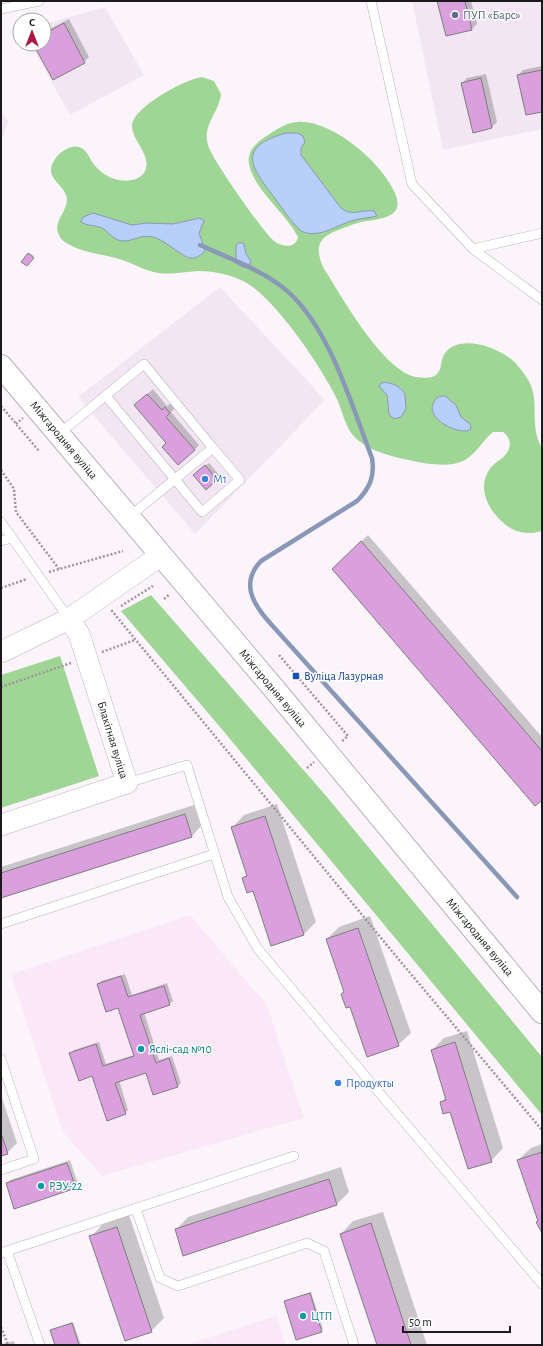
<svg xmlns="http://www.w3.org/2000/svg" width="543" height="1346" font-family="'Alegreya Sans',sans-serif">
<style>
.built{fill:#f2e6f2}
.education{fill:#fae7f7}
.green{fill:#a0d695}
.water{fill:#b8cff9;stroke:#8998b6}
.shadow{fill:#0003}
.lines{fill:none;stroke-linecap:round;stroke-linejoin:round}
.stream{stroke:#8998b6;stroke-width:4.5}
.building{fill:#da9fdd;stroke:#807b81}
.service-casing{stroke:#b8b2b8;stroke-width:10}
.tertiary-casing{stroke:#b8b2b8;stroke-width:22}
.secondary-casing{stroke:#b8b2b8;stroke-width:24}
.path{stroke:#9b969b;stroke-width:2.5;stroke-dasharray:2 2;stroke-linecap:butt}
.service{stroke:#fff;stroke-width:9}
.tertiary{stroke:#fff;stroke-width:21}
.secondary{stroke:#fff;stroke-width:22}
.service-dot{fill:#5c6f8a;stroke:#fff;stroke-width:1.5}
.shop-dot{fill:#3f7fe0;stroke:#fff;stroke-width:1.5}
.transit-dot{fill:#1a4fb4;stroke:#fff;stroke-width:1.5}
.culture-dot{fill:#0f9aa8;stroke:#fff;stroke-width:1.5}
.labels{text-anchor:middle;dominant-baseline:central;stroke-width:3;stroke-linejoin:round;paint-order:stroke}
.service-label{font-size:12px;fill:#4e5e75;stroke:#fff;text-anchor:start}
.street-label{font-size:12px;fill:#1b191b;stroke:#fff}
.shop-label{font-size:12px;fill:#366cbe;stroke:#fff;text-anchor:start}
.transit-label{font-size:12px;fill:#164399;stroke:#fff;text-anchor:start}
.culture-label{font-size:12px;fill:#0d838f;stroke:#fff;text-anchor:start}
</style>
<rect width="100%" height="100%" fill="#fbf5fb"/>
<path class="built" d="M412,1H542V129L443,150Z
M105,7L144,75L70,115L30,44H44V24Z
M1,112L9,121L1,142Z
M220,287L325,400L195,534L78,397Z"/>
<path class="education" d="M190,915L267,1005L304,1118L102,1176L63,1132L11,974Z
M276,1316L286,1345H185Z"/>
<path class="green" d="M202,77L214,81L221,94C219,113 202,125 208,145C211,158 263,232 274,241C282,247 296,249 298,237C286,213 254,190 249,164C247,153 254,145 262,139C273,132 284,123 297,122C331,119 379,161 393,189C407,215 386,218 367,221C358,222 349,226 341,229C319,237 314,245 323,267C342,297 379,364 412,376C418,378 431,379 436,375C443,369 440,359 445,353C461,332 505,349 518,366C524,373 531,382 533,392C537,411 531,429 542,448V531C533,534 521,534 512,529C493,518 475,492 489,470C494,462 504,459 508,451C512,443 509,437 503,432H493C483,440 477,453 465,460C450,468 428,464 413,461C395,457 374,453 359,441C345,431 343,410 335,395C319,364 272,293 241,280C228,274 212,271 198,271C184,272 172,275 158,273C146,271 136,265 125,261C107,254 86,254 70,245C64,242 60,239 58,233C54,220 67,212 67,199C66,187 50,181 51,169C52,162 57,155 63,151C69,147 77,144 83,149C87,152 89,156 91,160C99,174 115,183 132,180C137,179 143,176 145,171C152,155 132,141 132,126C132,108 185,79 202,77Z
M151,595L327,797L542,1057V1115L220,727L121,611Z
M60,656L99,776L1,808V675Z"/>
<path class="water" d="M286,133H297L303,136L305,142L301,148V155L341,208C352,217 362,209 374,211L377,216C370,218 362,218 355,220C337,224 319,240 301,231C290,221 282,208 274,197C250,166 237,147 286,133Z
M93,213L132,225L147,223L173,224L200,218L204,221L199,233L205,250C202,255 196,259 190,258C184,258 167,242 156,238C141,233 136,241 123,241C114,241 109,232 102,228C95,225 87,226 81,222L83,217Z
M239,242L244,244L246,254L251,261L248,267H242L236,263V246Z
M381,383C390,381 400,386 405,394L406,409L401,417L394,419L389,414L387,395L379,386Z
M445,396L456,405L461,417L470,424L471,429C462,437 423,419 434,402C436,397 440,396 445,396Z"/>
<path class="shadow" d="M438,1H471L477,24L472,29Z
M69,19L89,57L84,62L34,44H44V32Z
M542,66V111L518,75L523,70Z
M486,74L497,122L492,127L462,83L467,78Z
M30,253L34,256L27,265L23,262Z
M153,389L167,406L171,403L175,408L171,412L199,445L194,450L168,443L140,400Z
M209,463L220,476L206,489L198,472Z
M368,535L542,737V799L333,569Z
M277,804L316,922L304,934L272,945L253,890L243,878L248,874L232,828L244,815Z
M194,805L201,826L192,836L1,897V867Z
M370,916L411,1033L398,1045L342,994L345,991L327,939L339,927Z
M125,974L132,995L167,983L173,1001L169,1004L144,1012L159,1060L172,1056L181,1083L178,1086L147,1072L119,1080L128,1110L125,1113L93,1075L71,1053L74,1050L99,1042L106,1064L134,1055L119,1007L98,985L101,981Z
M467,1031L503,1148L491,1161L451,1110L441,1103L446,1097L432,1050L444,1038Z
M1,1095L17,1143L7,1153L1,1155Z
M542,1144V1230L518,1160L531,1148Z
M70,1160L78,1184L75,1187L7,1184L10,1180Z
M341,1167L349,1192L337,1204L176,1230L188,1217Z
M383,1212L427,1345H378L341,1234L353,1221Z
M129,1215L164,1318L151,1331L91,1237L103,1224Z
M311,1292L323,1329L297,1339L285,1301Z
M73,1322L81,1345H56L51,1330Z
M14,1341L15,1345H1V1344Z"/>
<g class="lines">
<path class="stream" d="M200,245C226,257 257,268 281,286C328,321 351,404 372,458C375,476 370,488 357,501L261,561C240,583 253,604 270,623L517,897"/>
</g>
<path class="building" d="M437,1H465L472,30L446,36Z
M64,23L85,63L53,80L33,44H44V34Z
M542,70V112L526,115L517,75Z
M481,78L492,128L473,133L461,83Z
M28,253L34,258L27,266L21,262Z
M147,394L162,410L165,407L170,413L166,417L195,450L178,465L162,447L166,443L134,405Z
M205,465L217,480L206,490L193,475Z
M361,541L542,751V800L535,806L332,569Z
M185,814L192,837L1,898V873Z
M265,816L304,935L271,946L253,891L247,893L242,878L247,876L231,827Z
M358,928L399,1046L367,1057L350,1007L346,1008L341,994L344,992L326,939Z
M121,976L128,997L164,986L170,1005L140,1015L156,1063L169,1058L178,1087L153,1095L146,1073L115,1083L126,1114L107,1121L92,1076L79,1081L69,1053L96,1044L103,1066L134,1056L118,1008L106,1012L97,984Z
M455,1042L492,1162L468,1169L450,1112L443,1114L440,1102L446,1100L431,1050Z
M1,1133L8,1154L1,1156Z
M542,1152V1233L536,1222L538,1221L517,1160Z
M67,1163L76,1188L14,1209L6,1183Z
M329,1179L337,1205L183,1256L175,1229Z
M371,1223L411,1345H377L340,1234Z
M117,1227L152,1332L125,1341L89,1236Z
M310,1293L322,1332L296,1340L284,1301Z
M72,1323L79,1345H55L50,1330Z"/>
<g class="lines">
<g class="service-casing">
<path id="service" d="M371,1L412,184L473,249L542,300
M1,9L39,1
M473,249L542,233
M106,396L202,512L240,480L213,448
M59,434L144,364L213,448L129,517
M1,522L69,619
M1,541L12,538
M127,783L187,765L228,897L258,949L377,1090L542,1284
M1,924L214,854
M1,1059L34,1159L1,1170
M136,1209L160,1278L178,1286L307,1243L324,1251L354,1345
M7,1251L40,1345
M1,1253L294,1156"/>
</g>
<g class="tertiary-casing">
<path id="tertiary" d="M1,652L69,619L160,556
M1,825L127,783L79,634L69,619"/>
</g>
<g class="secondary-casing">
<path id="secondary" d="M1,366L276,691L542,1012"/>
</g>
<path class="path" d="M1,406L39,451
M16,424L23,418
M1,470L14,489L16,512L59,569
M49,572L123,551
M1,588L27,579
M164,599L170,594
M121,606L153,586
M113,611H112L400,961L542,1130
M102,652L135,640
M279,655L348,736L341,742
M1,687L71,663
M307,768L314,762
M1,1327L8,1345"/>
<use href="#service" class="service"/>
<use href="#tertiary" class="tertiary"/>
<use href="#secondary" class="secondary"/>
</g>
<circle class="service-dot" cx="455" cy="15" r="4"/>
<g class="shop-dot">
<circle cx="205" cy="479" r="4"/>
<circle cx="338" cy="1083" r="4"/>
</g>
<rect class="transit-dot" x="292" y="672" width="8" height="8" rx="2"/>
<g class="culture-dot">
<circle cx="141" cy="1049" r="4"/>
<circle cx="41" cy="1186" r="4"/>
<circle cx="303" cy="1316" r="4"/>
</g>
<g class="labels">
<g class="service-label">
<text x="463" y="15">ПУП «Барс»</text>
</g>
<g class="street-label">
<text transform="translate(64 440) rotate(50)">Міжгародняя вуліца</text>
<text transform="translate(273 688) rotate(50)">Міжгародняя вуліца</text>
<text transform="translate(113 740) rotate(73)">Блакітная вуліца</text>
<text transform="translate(480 937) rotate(50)">Міжгародняя вуліца</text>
</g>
<g class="shop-label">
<text x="213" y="479">М1</text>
<text x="346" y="1083">Продукты</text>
</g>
<g class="transit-label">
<text x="304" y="676">Вуліца Лазурная</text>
</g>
<g class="culture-label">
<text x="149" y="1049">Яслі-сад №10</text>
<text x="49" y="1186">РЭУ-22</text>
<text x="311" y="1316">ЦТП</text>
</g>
</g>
<rect width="543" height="1346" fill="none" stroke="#1b191b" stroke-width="4"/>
<g transform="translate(32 32)"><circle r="19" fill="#ffffff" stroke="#a4a3a4"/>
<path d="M0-3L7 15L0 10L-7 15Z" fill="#ac1840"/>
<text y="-6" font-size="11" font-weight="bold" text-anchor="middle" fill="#1b191b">С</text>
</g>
<path d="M403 1326v6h107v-6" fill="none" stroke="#1b191b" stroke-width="2"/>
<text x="409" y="1326" font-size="12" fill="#1b191b" stroke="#ffffff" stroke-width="3" paint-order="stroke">50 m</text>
</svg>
